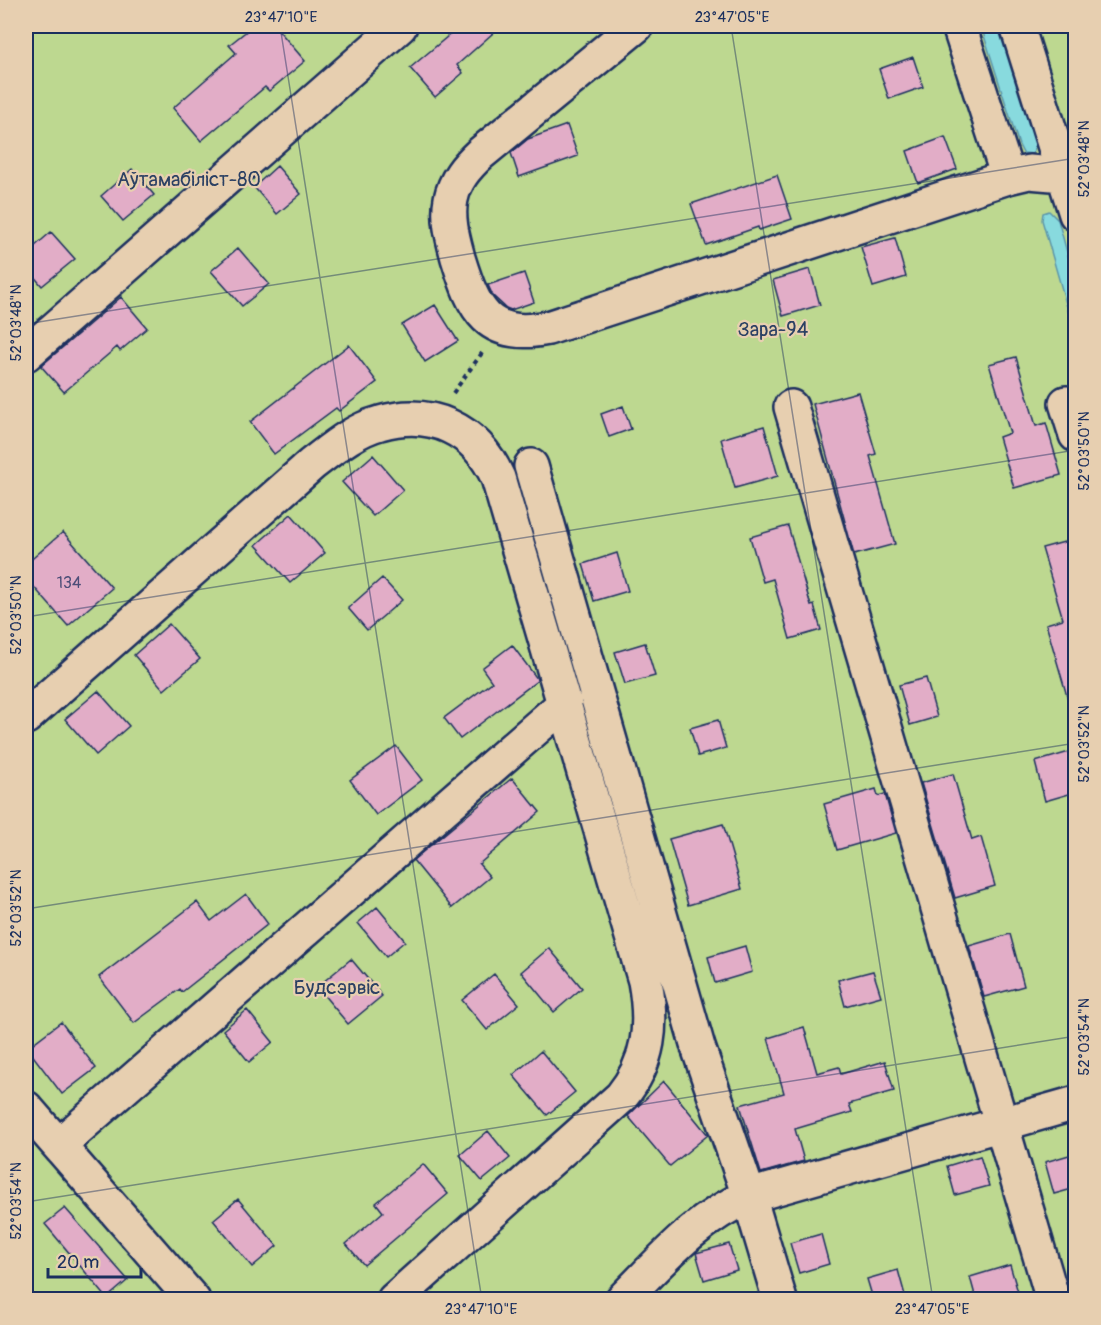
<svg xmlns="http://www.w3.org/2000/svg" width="1101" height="1325" font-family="Pangolin,sans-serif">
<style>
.green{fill:#bdd890;stroke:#6c8477;stroke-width:1.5}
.water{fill:#88dade;stroke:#5c96ab;stroke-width:1.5}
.building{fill:#e2adc7;stroke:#1b2f5e;stroke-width:1.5}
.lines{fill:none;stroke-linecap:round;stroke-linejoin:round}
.minor-casing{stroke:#1b2f5e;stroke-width:38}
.path{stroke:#1b2f5e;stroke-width:4;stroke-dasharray:4.5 4.5;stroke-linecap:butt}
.minor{stroke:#e7cfb0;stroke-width:33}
.ticks{fill:none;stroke:#1b2f5e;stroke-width:1.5;stroke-opacity:0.45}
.labels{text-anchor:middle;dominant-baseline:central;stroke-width:4.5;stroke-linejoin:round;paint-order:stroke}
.number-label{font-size:16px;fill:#4d4e78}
.park-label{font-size:20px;fill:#2b4063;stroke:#e7cfb0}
.neatline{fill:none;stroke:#1b2f5e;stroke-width:2}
.ticks-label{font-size:15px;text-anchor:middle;fill:#1b2f5e}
</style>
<rect width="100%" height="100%" fill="#e6c5b7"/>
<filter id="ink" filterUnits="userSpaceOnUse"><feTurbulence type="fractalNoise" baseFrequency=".0167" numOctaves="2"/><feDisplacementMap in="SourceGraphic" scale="12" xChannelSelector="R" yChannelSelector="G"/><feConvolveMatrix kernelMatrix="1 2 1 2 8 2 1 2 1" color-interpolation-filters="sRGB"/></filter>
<g filter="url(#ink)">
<path class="green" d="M26,26H1075V1299H26Z"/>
<path class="water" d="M981,26H999L1036,142L1033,154L1023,153L1019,145Z
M1049,211L1058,220L1075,281V335L1042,220L1043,213Z"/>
<path class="building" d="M253,26H275L305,61L269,91L265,87L201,141L173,108L236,53L229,45Z
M460,26H501L457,65L463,73L435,97L410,68Z
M913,57L923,87L889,99L879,69Z
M567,125L578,156L519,177L511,153L528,139Z
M945,137L957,169L918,183L907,151Z
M277,166L301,194L277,214L254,187Z
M132,169L154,195L123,221L101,196Z
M777,175L792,219L759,230L758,227L706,245L691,204Z
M51,232L75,259L42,286L26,267V254Z
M895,238L906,277L873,287L861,247Z
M238,248L269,284L242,306L211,271Z
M810,269L820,305L783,316L773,280Z
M524,273L534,302L511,310L506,308L493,296L488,285Z
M121,297L147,328L120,351L117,347L64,392L41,366Z
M435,305L458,341L425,362L402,325Z
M349,345L377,382L339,411L336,408L274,454L250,422Z
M1016,357L1036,426L1046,423L1061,475L1014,488L999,437L1010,433L989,364Z
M858,392L876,454L870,456L895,544L854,555L813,404Z
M623,406L631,429L609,437L601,414Z
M764,426L778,476L735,488L721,439Z
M373,455L403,490L373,516L342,482Z
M291,514L325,553L290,583L256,545Z
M788,526L811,606L814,605L821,630L790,639L773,579L763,582L750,537Z
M63,532L112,588L68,626L26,578V564Z
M1068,541L1076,567V702L1069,703L1046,624L1063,619L1042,548Z
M617,553L628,591L594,601L583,564Z
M382,578L402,600L367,630L348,608Z
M169,624L200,659L164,690L134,655Z
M645,643L655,676L625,684L615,652Z
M512,645L538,680L460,739L444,718L492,682L482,668Z
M926,678L937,717L910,725L899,685Z
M98,691L129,726L96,755L65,719Z
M718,720L726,748L698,756L690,728Z
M396,746L422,780L376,815L350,780Z
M1076,750V792L1045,801L1035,762Z
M953,774L972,840L981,837L995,886L955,898L921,783Z
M512,778L540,812L479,864L490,877L452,908L413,860Z
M876,789L878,796L885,794L896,833L837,850L824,804Z
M723,824L742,889L688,905L669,839Z
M246,894L268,924L182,992L180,989L134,1023L99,977L197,902L211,921Z
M377,907L405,941L386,957L358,923Z
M1010,934L1024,986L984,997L969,946Z
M745,946L752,972L715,983L708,957Z
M549,948L582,988L554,1012L521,972Z
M351,959L382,996L348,1024L317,987Z
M873,971L881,996L845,1006L838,980Z
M494,974L519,1004L487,1030L462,1000Z
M247,1010L273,1042L249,1062L223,1030Z
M61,1022L96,1068L62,1094L27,1048Z
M804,1027L817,1073L839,1067L841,1074L885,1061L894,1091L849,1104L852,1112L795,1129L804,1161L761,1173L740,1105L784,1093L768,1038Z
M541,1051L575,1092L547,1115L513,1075Z
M664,1081L708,1135L670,1166L628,1116Z
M488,1131L510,1158L482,1181L460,1155Z
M1076,1153V1188L1054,1194L1045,1162Z
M980,1156L989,1186L955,1195L947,1166Z
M423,1164L448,1194L364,1265L346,1244L383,1212L376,1203Z
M238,1199L277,1246L252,1267L213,1220Z
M65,1208L128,1280L107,1298L45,1224Z
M821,1234L829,1264L799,1273L790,1243Z
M729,1244L737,1270L704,1280L696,1253Z
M1010,1265L1020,1299H976L970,1277Z
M898,1270L906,1299H873L867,1279Z"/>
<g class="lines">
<g class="minor-casing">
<path id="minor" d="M636,26L480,154C466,167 455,180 451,199C447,219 453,239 458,258C474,310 487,340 548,328L1008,177L1029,172L1064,175
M959,26L1008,177
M1017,26L1076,214
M26,354L400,26
M1066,403L1076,435
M791,407L1053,1300
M531,466L698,1047L749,1196L780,1300
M26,717L312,464C333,448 354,430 380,423C431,408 476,429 498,478L645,981C653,1025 650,1062 621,1097L394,1300
M26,1108L193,1300
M59,1145L565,703
M622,1300C663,1259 696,1219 749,1196L1076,1103"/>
</g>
<path class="path" d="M453,393L482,353"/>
<use href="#minor" class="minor"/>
</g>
</g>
<path class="ticks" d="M280,26L482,1300M731,26L933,1300M26,31L62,26M26,324L1076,158M26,617L1076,450M26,909L1076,743M26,1202L1076,1036M26,1265L31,1300"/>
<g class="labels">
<g class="number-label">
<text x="69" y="583">134</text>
</g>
<g class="park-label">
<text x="189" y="179">Аўтамабіліст-80</text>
<text x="773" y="329">Зара-94</text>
<text x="337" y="987">Будсэрвіс</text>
</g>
</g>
<rect width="1101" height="1325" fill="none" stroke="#e7cfb0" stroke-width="66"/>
<path d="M48 1268v9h93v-9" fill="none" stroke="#1b2f5e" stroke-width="3"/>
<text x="57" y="1268" font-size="18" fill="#1b2f5e" stroke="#e7cfb0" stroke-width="4.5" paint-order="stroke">20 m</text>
<rect x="33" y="33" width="1035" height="1259" class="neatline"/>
<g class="ticks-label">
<text x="281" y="22">23°47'10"E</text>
<text x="732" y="22">23°47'05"E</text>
<text transform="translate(1084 159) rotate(-90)" y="5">52°03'48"N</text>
<text transform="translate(16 323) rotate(-90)" y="5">52°03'48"N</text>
<text transform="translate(1084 451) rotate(-90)" y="5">52°03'50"N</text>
<text transform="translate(16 615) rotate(-90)" y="5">52°03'50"N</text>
<text transform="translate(1084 744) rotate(-90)" y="5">52°03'52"N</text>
<text transform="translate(16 908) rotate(-90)" y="5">52°03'52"N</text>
<text transform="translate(1084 1037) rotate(-90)" y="5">52°03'54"N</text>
<text transform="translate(16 1201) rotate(-90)" y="5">52°03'54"N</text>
<text x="481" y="1314">23°47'10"E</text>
<text x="932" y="1314">23°47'05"E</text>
</g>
</svg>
